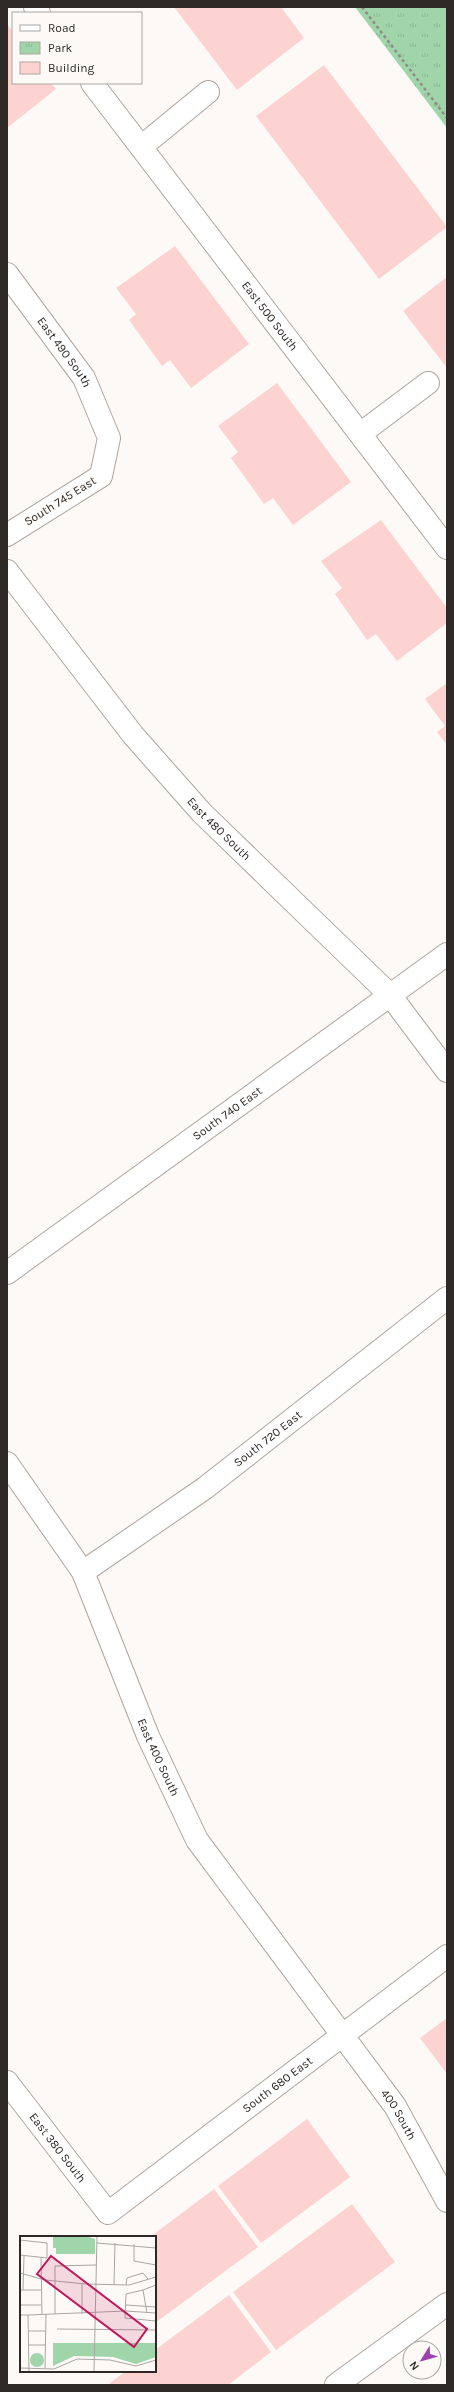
<svg xmlns="http://www.w3.org/2000/svg" width="454" height="2392" font-family="Karla,sans-serif">
<style>
.park{fill:url(#park-tufts)}
.building{fill:#fdd3d1}
.lines{fill:none;stroke-linecap:round;stroke-linejoin:round}
.minor-casing{stroke:#b0a59e;stroke-width:24}
.path{stroke:#908b89;stroke-width:2.5;stroke-dasharray:3 3;stroke-linecap:butt}
.minor{stroke:#fff;stroke-width:22}
.labels{text-anchor:middle;dominant-baseline:central;stroke-width:3;stroke-linejoin:round;paint-order:stroke}
.street-label{font-size:12px;fill:#2e2927;stroke:#fdf9f6}
.inset-road{fill:none;stroke:#aaa6a3;stroke-width:1}
.view{fill:#c2185b;fill-opacity:0.15;stroke:#c2185b;stroke-width:2}
.inset-edge{fill:none;stroke:#2e2927;stroke-width:2}
</style>
<defs>
<pattern id="park-tufts" width="24" height="20" patternUnits="userSpaceOnUse"><rect width="24" height="20" fill="#a0d5a9"/><path d="M3 7l-1-3M5 7V3M7 7l1-3M15 17l-1-3M17 17v-4M19 17l1-3" fill="none" stroke="#8ab791"/></pattern>
</defs>
<rect width="100%" height="100%" fill="#fdf9f6"/>
<path class="park" d="M355,7H447V128Z"/>
<path class="building" d="M174,7H281L304,38L237,90Z
M7,24L13,32V83H51L56,89L7,128Z
M324,65L447,227L379,279L256,116Z
M175,246L249,344L191,388L170,360L162,366L129,320L136,314L116,288Z
M447,277V368L403,311Z
M277,383L351,482L293,525L273,498L264,504L231,458L238,452L218,426Z
M381,520L447,608V623L397,661L376,634L367,640L335,594L342,588L321,561Z
M447,683V745L437,732L445,726L425,699Z
M447,2018V2074L420,2038Z
M307,2119L350,2177L261,2243L218,2186Z
M214,2189L258,2247L155,2323V2237H150Z
M352,2204L395,2262L276,2350L233,2292Z
M229,2295L271,2352L228,2385H111L110,2383L126,2371H155V2350Z"/>
<g class="lines">
<g class="minor-casing">
<g id="minor">
<path d="M35,7L39,13"/>
<path id="s1" d="M92,83L447,548"/>
<path d="M141,147L208,92"/>
<path id="s2" d="M7,274L84,378L109,438L101,476L7,535"/>
<path d="M360,434L428,383"/>
<path id="s3" d="M7,571L133,735L202,813L390,995L447,1071"/>
<path id="s4" d="M7,1273L447,954"/>
<path id="s5" d="M7,1463L83,1572L148,1736L197,1840L395,2106L447,2201"/>
<path id="s6" d="M83,1572L205,1488L447,1298"/>
<path id="s7" d="M7,2082L108,2213L447,1956"/>
<path d="M336,2385L447,2304"/>
</g>
</g>
<path class="path" d="M362,7L447,118"/>
<use href="#minor" class="minor"/>
</g>
<g class="labels">
<g class="street-label">
<text stroke="none"><textPath href="#s1" startOffset="293">East 500 South</textPath></text>
<text stroke="none"><textPath href="#s2" startOffset="97">East 490 South</textPath></text>
<text transform="translate(60 501) rotate(-32)">South 745 East</text>
<text stroke="none"><textPath href="#s3" startOffset="334">East 480 South</textPath></text>
<text stroke="none"><textPath href="#s4" startOffset="272">South 740 East</textPath></text>
<text stroke="none"><textPath href="#s6" startOffset="228">South 720 East</textPath></text>
<text stroke="none"><textPath href="#s5" startOffset="333">East 400 South</textPath></text>
<text stroke="none"><textPath href="#s7" startOffset="378">South 680 East</textPath></text>
<text stroke="none"><textPath href="#s5" startOffset="765">400 South</textPath></text>
<text stroke="none"><textPath href="#s7" startOffset="83">East 380 South</textPath></text>
</g>
</g>
<g transform="translate(20 2236)">
<rect width="136" height="136" fill="#fdf9f6"/>
<path d="M33,0H65L75,3V18H36V12H33ZM10 124a7 7 0 1 1 14 0a7 7 0 1 1-14 0Z" fill="#a0d5a9"/>
<path d="M33,107H136V121L116,128L93,121L54,120L33,130Z" fill="#a0d5a9"/>
<path class="inset-road" d="M0,4L27,7V22L0,19M77,7L136,12M114,8V25L136,29M21,21L22,78M0,37L25,44L66,48L109,49L136,41M62,48V78M94,49L95,7M106,49L107,42L123,37L128,43M0,54H21M3,54L4,20M123,54L106,58L105,82L136,85M0,69H21M106,69L136,71M127,77L123,54L136,49M35,78V30L76,29M0,79H8L9,136M8,79L106,75L136,77M37,93L136,94M9,95H26M9,109H26M0,132L34,133L57,123L90,124L116,130L136,124M25,132L26,78M74,136L77,0"/>
<path class="view" d="M31,20L127,93L114,111L17,38Z"/>
<rect width="136" height="136" class="inset-edge"/>
</g>
<rect width="454" height="2392" fill="none" stroke="#2e2927" stroke-width="16"/>
<rect x="12" y="12" width="130" height="72" fill="#fdf9f6" stroke="#aaa6a3"/>
<rect x="20" y="25" width="20" height="6" fill="#ffffff" stroke="#aaa6a3"/>
<text x="48" y="32" font-size="12" fill="#2e2927">Road</text>
<rect x="20" y="42" width="20" height="12" fill="url(#park-tufts)" stroke="#aaa6a3"/>
<text x="48" y="52" font-size="12" fill="#2e2927">Park</text>
<rect x="20" y="62" width="20" height="12" fill="#fdd3d1" stroke="#aaa6a3"/>
<text x="48" y="72" font-size="12" fill="#2e2927">Building</text>
<g transform="translate(422 2360) rotate(233)"><circle r="19" fill="#fdf9f6" stroke="#aaa6a3"/>
<path d="M0-3L7 15L0 10L-7 15Z" fill="#9d41ab"/>
<text y="-6" font-size="11" font-weight="bold" text-anchor="middle" fill="#2e2927">N</text>
</g>
</svg>
